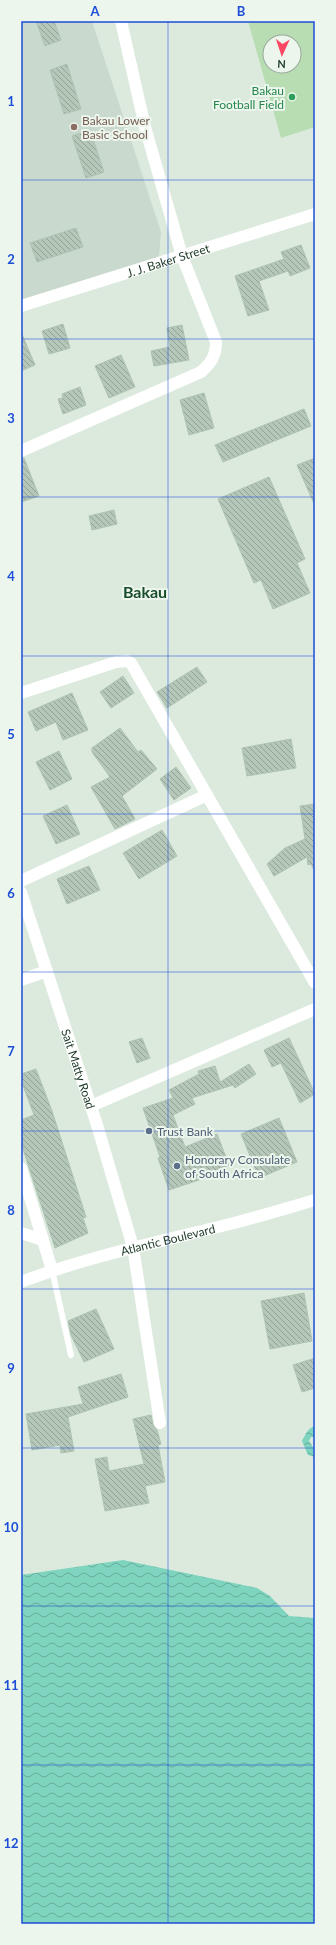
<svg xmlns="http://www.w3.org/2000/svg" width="336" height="1945" font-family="Lato,sans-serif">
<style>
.built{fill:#cad9cd}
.pitch{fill:#b8ddb3;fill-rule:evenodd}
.water{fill:url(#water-waves)}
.building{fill:url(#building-back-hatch);stroke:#aec3b2}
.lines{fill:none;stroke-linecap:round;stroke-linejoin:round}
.service{stroke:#fff;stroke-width:6}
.minor{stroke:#fff;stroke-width:12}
.tertiary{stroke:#fff;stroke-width:12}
.grid{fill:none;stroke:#1d4ed8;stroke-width:1;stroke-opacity:0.55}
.leisure-dot{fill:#2e9e5b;stroke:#ecf6ed;stroke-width:1.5}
.education-dot{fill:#8d6e63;stroke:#ecf6ed;stroke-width:1.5}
.service-dot{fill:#5c6f8a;stroke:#ecf6ed;stroke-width:1.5}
.labels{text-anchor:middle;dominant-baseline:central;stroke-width:4;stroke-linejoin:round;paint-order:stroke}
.leisure-label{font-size:12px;fill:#27864d;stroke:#ecf6ed;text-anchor:end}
.education-label{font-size:12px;fill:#785e54;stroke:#ecf6ed;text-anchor:start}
.street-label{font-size:12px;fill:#1d3927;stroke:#ecf6ed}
.service-label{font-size:12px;fill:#4e5e75;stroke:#ecf6ed;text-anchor:start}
.district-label{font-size:16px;font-weight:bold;fill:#194c2b;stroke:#ecf6ed}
.neatline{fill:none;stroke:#1d4ed8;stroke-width:1.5}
.grid-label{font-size:13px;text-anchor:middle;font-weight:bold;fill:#1d4ed8}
</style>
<defs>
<pattern id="water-waves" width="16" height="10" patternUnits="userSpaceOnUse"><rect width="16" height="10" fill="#7fd4bf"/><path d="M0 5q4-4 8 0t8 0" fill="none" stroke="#67ad9b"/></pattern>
<pattern id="building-back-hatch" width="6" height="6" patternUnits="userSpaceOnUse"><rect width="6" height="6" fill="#b4c7b9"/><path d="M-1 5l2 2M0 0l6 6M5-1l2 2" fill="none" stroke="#92a396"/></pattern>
</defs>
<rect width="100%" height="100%" fill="#dceade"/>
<path class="built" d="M21,21H92L161,232L159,257L21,301Z"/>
<path class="pitch" d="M248,21H315V127L281,138ZM270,42H294V66H270Z"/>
<path class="water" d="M315,1426V1437H311L309,1441L315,1450V1457L308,1455L302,1441C305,1435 308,1428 315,1426Z
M123,1560L257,1588L270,1596L289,1616L315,1618V1924H21V1575Z"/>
<path class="building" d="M36,21H54L61,40L45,46Z
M67,64L81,109L64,114L50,70Z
M90,130L104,172L86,178L72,136Z
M76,228L83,247L37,262L30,243Z
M301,245L310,268L290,276L288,271L259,281L269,310L248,316L235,276L284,259L281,252Z
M63,324L70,348L49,354L42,331Z
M182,325L189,360L154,366L151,351L170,347L167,328Z
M21,332L35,365L21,371Z
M121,355L135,387L109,398L95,366Z
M80,387L86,405L63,414L58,399L63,398L62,394Z
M204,393L214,428L189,435L180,400Z
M304,409L311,426L223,462L215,445Z
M21,458H24L39,496L21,502Z
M315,458V506L297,465Z
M269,477L305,559L297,563L310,593L273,609L261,580L254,583L218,499Z
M114,510L117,524L92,530L89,516Z
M197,667L207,682L167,708L157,692Z
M123,676L134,693L111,708L100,692Z
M72,693L88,730L63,740L56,722L36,731L28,712Z
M120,728L138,752L141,750L157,769L122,796L135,819L115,829L91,787L110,777L92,752V748Z
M291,739L296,768L247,776L242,748Z
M59,751L72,779L50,790L36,762Z
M176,767L191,788L174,800L160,779Z
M315,804V872L311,864L308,865L307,857L274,876L267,864L285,848L305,839L300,806Z
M67,805L80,834L56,844L43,816Z
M162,830L177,856L139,879L123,853Z
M89,866L100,890L67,904L57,879Z
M142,1038L150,1058L137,1063L129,1042Z
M289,1038L315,1094L300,1103L281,1063L272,1067L264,1050Z
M249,1064L256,1074L235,1088L233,1085L192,1098L195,1104L173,1115L185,1147L217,1134L229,1165L198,1178L199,1180L169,1190L158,1158L160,1157L143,1108L173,1098L169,1090L199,1074L198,1071L215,1066L220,1082Z
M36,1069L52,1111L86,1217L83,1218L88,1233L55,1248L21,1143V1120L34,1115L21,1080V1074Z
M279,1118L297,1162L259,1178L241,1134Z
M304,1293L312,1341L270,1349L261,1301Z
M96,1309L114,1349L84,1362L71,1335L68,1321Z
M315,1358V1388L302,1392L293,1365Z
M121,1374L128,1397L68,1417L74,1451L61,1453L60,1445L32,1450L26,1414L83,1404L78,1387Z
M151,1415L153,1425L157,1430L161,1444L158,1445L165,1482L145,1486L149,1503L105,1511L95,1459L107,1457L109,1471L144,1464L133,1419Z"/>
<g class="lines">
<path class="service" d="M52,1270L71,1355"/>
<g class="minor">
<path id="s1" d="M21,306L315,214"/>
<path d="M21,451L201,372C211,363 216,356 216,342L182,256L145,127L121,21"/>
<path d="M21,693L116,662L127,661L131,663L315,983"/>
<path d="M21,881L207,795"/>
<path d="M21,980L47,971"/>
<path d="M91,1106L315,1009"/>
<path d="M21,1168L52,1270"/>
<path d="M21,1233L43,1240"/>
<path d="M133,1247L160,1423"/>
</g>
<g class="tertiary">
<path id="s2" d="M21,892L97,1125L133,1247"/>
<path id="s3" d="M21,1282C89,1256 159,1242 230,1224C258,1217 287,1208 315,1200"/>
</g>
</g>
<path class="grid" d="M168,21V1924M21,180H315M21,339H315M21,497H315M21,656H315M21,814H315M21,972H315M21,1131H315M21,1289H315M21,1448H315M21,1606H315M21,1765H315"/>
<circle class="leisure-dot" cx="292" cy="97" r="4"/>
<circle class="education-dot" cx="74" cy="127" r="4"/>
<g class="service-dot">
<circle cx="149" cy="1131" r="4"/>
<circle cx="177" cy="1166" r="4"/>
</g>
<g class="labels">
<g class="leisure-label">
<text x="284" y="90">Bakau<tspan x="284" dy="14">Football Field</tspan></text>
</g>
<g class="education-label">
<text x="82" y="120">Bakau Lower<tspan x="82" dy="14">Basic School</tspan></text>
</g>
<g class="street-label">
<text stroke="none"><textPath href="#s1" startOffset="154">J. J. Baker Street</textPath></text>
<text stroke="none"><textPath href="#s2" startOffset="186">Sait Matty Road</textPath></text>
<text stroke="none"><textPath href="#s3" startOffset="153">Atlantic Boulevard</textPath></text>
</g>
<g class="service-label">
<text x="157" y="1131">Trust Bank</text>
<text x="185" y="1159">Honorary Consulate<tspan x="185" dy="14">of South Africa</tspan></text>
</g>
<g class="district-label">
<text x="145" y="591">Bakau</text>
</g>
</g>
<rect width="336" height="1945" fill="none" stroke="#ecf6ed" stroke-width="44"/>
<g transform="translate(282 54) rotate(183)"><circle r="19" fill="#ecf6ed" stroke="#99aa9e"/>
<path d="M0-3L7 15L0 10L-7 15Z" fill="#fb4964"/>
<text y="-6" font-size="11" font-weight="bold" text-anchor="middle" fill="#1d3927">N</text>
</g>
<rect x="22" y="22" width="292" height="1901" class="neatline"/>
<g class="grid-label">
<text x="95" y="16">A</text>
<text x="241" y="16">B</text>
<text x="11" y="106">1</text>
<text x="11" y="264">2</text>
<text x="11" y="423">3</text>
<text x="11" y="581">4</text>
<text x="11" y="739">5</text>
<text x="11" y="898">6</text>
<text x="11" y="1056">7</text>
<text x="11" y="1215">8</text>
<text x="11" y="1373">9</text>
<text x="11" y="1532">10</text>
<text x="11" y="1690">11</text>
<text x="11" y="1848">12</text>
</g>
</svg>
